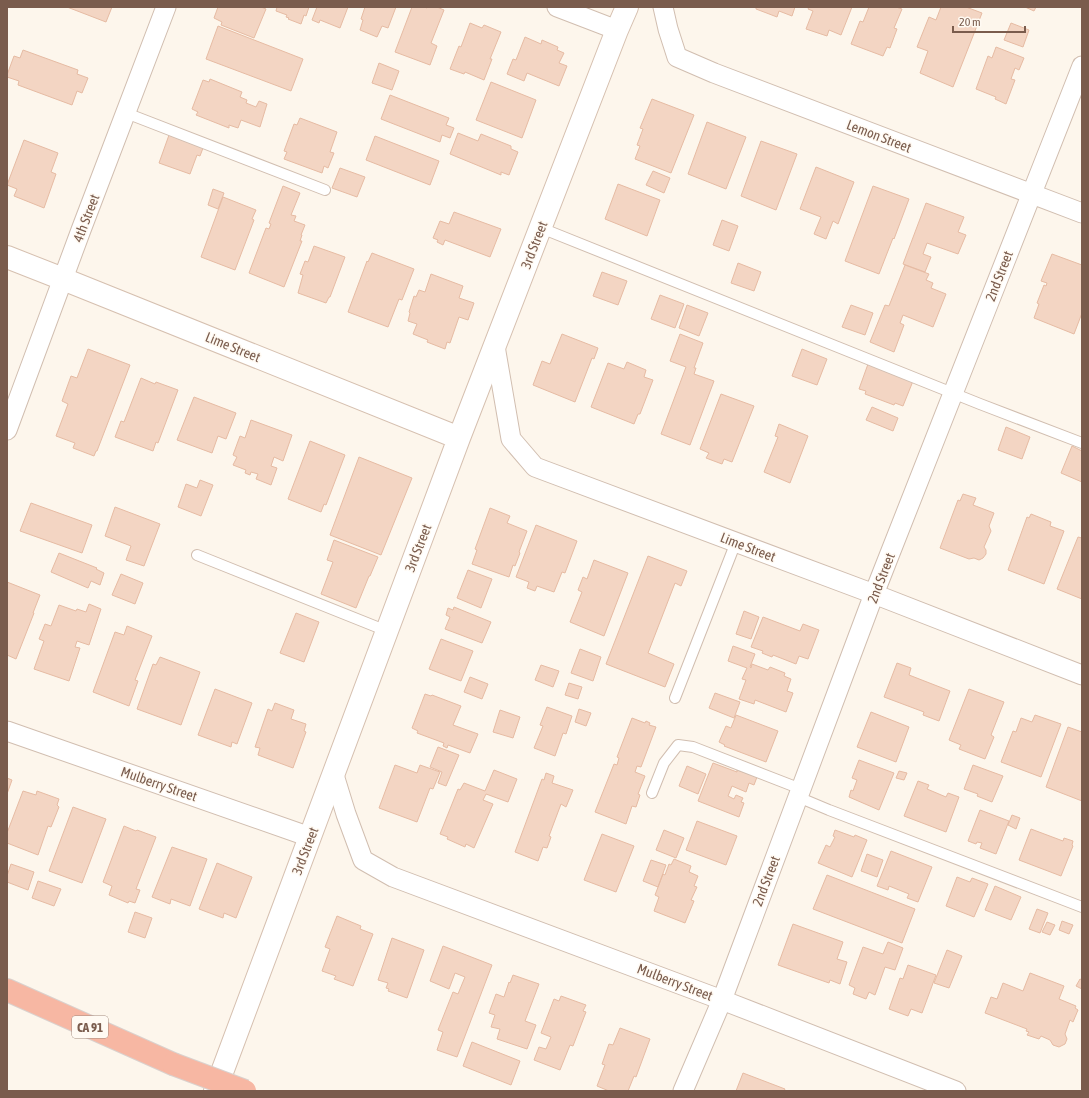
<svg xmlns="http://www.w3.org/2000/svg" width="1089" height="1098" font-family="'Asap Condensed',sans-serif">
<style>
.building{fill:#f3d5c3;stroke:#e6bba3}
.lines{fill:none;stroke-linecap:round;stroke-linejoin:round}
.service-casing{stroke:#d1beb0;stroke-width:12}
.minor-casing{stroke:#d1beb0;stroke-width:21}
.secondary-casing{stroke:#d6c0b0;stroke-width:24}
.motorway-casing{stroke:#dad1cd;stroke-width:24}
.service{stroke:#fff;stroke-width:10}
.minor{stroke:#fff;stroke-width:19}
.secondary{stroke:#fff;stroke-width:22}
.motorway{stroke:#f7b7a3;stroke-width:22}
.motorway-bridge-casing{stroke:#dad1cd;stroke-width:24;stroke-linecap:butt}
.motorway-bridge{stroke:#f7b7a3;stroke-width:22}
.labels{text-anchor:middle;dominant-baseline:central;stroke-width:3;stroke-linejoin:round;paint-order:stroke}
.shield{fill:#fffaf3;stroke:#a28b7f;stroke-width:1}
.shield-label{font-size:13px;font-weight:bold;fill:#7a5c4d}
.street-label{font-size:14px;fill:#7a5c4d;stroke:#fffaf3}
</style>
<rect width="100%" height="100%" fill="#fdf6ec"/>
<path class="building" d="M67,7H112L106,22Z
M218,7H261L266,9L254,38L221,25L222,22L214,18Z
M277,7H309L306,16L304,15L301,24L288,19L289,18L286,17L287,15L276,11Z
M317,7H348L340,28L320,20L319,23L312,20Z
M365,7H396L388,28L382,26L377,37L360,30L363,20L361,19Z
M412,7H424L427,8V7H437L444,10L431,43L437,46L430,65L395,52Z
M756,7H795L792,16L779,11L777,17L756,9Z
M809,7H852L841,35L829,30L827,36L806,29L813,11L808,9Z
M869,7H896L902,9L894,28L897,29L890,48L887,47L883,56L851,44L860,21L863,22Z
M941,7H966L982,13L953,87L920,73L928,51L917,47L929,17L936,20Z
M1025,7H1036L1034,11Z
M470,23L482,28L484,25L501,32L490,59H492L484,80L465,72L464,74L450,69L459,46L461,47Z
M1011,23L1029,30L1023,47L1004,40Z
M218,26L303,59L291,91L206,59Z
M525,37L541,44L542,40L558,47L557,50L564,53L559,63L567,66L559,86L527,73L524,81L507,74L513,59L516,60Z
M996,47L1024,58L1019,70L1015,68L1011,79L1015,80L1006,104L995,99L996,97L976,89L988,56L992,58Z
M23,50L78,70L77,74L88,78L82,93L77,91L72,105L18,85L19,81L7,77V75L14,56L20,58Z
M379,63L399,71L392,90L372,83Z
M210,79L242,92L240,97L247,100L246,103L256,107L259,101L267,104L260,127L241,120L238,128L229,125V128L196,115L198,112L192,109L203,80L209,82Z
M491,82L536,100L522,138L476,120Z
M390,95L449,118L446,125L454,128L450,138L442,135L440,142L381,119Z
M652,99L694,115L671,173L635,159L640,146L637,145L643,129L640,128Z
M300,118L337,132L330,152L334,153L328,168L324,166L322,173L284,159L287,152L284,151L294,124L297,125Z
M707,122L746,137L726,189L688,174Z
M458,133L478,141L481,134L511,146V149L518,152L509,175L501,172V175L450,154Z
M169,135L203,148L200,156L197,155L190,174L159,163Z
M375,136L439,161L430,185L366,160Z
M24,140L58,153L51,172L56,174L44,208L14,196L17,189L7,185Z
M761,141L797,154L776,210L741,196Z
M816,167L854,182L838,224L833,221L826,239L814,234L821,217L800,209Z
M340,168L365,177L357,197L332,188Z
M653,171L670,178L664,193L646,185Z
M618,184L660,200L647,236L605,219Z
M283,186L300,193L291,215L296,216L294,221L305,225L301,235H302L300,241H302L284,287L249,273L266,228L269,229L271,224L269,223Z
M873,186L909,199L894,239L893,238L879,274L845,261Z
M213,189L224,193L218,209L208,205Z
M223,197L256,210L252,219L254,220L235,270L201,257Z
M926,203L964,217L958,232L966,235L958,254L927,243L923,254L931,257L925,272L903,264Z
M454,212L501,229L490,257L445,240L443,245L437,242L438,240L433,238L440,221L449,224Z
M722,220L738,226L729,251L713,245Z
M314,246L345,257L330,297H329L326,303L298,293L303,275L300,274L305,261L308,262Z
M372,253L414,269L402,300L399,299L388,327L348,312L367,261L368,262Z
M1052,254L1082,265V313L1074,334L1034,318L1039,304L1037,303L1044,285L1046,286L1047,283L1041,281Z
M738,263L761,272L754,291L731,283Z
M905,265L929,274L926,280L933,283L931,288L946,294L933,327L903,315L900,323L904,325L894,352L870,342L885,305L889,306Z
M602,272L627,281L618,305L593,296Z
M431,274L463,286L459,298L474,303L468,320L459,317L450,343L447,342L445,349L427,342L428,340L413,334L417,324L408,321L410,313L409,312L414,296L416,297L419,290L425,292Z
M660,295L684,304L675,328L651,319Z
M687,305L708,313L699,336L679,328Z
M851,305L873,313L865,335L842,327Z
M562,334L598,348L594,359L592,358L575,402L533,385L542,361L550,364Z
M680,334L703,343L694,368H696L694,374L714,381L690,445L661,434L686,367L670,361Z
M88,349L130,365L97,451H96L94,456L73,448L75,443L56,436L68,404L62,401L71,376L77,378Z
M802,349L827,359L817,385L792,376Z
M627,362L646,370L644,377L653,380L640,414H638L634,424L591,407L608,363L624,369Z
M868,364L913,381L903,406L895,403L894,405L865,394L866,391L859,389Z
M141,378L155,384L156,382L178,390L158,443L156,442L153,451L115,437L121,421L124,422Z
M721,394L754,406L732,462L724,459L722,464L706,458L709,453L700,449Z
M194,397L236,413L226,439L218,436L212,453L177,440Z
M872,407L898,418L893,431L866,420Z
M251,420L292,435L283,461L274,457L271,466L277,468L271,485L256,479L258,474L251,472L250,475L245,473L246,470L233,465L237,457L233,455L240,436L245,438Z
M779,424L808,436L790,483L764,472L778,437L775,436Z
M1006,427L1030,437L1022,459L998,450Z
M310,441L345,455L326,505L324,504L321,512L288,499Z
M1072,446L1082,451V482L1061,473Z
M359,457L412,478L381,555L330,535Z
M200,480L213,485L201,516L178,507L186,484L197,488Z
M963,494L976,498L973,505L994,513L989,526L991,531L984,547L986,550V554L983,558L979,560L974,558L969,559L940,548L958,500L960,501Z
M31,503L92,525L82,553L20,531Z
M115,507L160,524L144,566L126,560L131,546L105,536Z
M490,508L510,516L507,523L527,531L519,552L520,553L515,566L513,565L509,577L472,564L477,550L475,549Z
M1031,514L1051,522L1050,526L1064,531L1044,584L1008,570L1027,517L1029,518Z
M536,525L577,541L565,573L562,572L554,592L537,586L535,591L527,588L529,582L516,577Z
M1078,537L1082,538V599L1057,589Z
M334,540L378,557L370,576H369L356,608L321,594L333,562L327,560Z
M59,553L97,568L96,569L104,573L100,585L91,581L88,588L51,572Z
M648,556L687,571L681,586L675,583L648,653L674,664L665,687L606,664Z
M594,560L628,573L604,636L570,622L582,592L578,590L583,577L587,579Z
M468,570L492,579L481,608L457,598Z
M121,574L143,583L135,604L112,595Z
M7,582L40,595L33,613H34L16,659L7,655Z
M89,604L101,609L89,645L77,641L75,647L80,648L69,681L34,669L44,641L39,639L45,624L51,626L59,605L76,611L77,609L86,612Z
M454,607L491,622L482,643L445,629L450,617L446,615L448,608L453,610Z
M744,611L759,617L751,639L736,634Z
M296,613L319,622L304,662L280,653Z
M763,617L800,631L803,624L819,630L808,659L799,656L796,664L773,655L772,657L762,653L763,651L751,647Z
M127,626L152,636L135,680L138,681L129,706L93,692L115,632L124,635Z
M441,639L473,651L461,681L429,669Z
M733,646L755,654L750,667L751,668L752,664L768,670L770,667L785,673L784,676L791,679L787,691L793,693L786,712L755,700L754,704L739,699L746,680L742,679L747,668L728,661Z
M580,649L601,657L593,681L571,673Z
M160,657L200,672L181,725L137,709L153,664L156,665Z
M897,663L911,668L909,675L950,691L939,721L923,715L924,712L884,697Z
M541,665L559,671L553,687L535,680Z
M470,677L488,684L482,699L464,692Z
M569,683L582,687L578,699L565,695Z
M215,689L252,703L237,744L232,742L231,747L198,735Z
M969,689L1004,702L991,735L994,737L985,759L959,749L961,745L949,740Z
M715,693L740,702L734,718L709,708Z
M425,694L431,696L432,695L461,706L453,725L478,734L470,753L448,745L447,748L443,746L444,743L417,733L418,731L412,728Z
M275,703L294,710L291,719L306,724L304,731L306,732L293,768L258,755L260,748L255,747L268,709L272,711Z
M547,707L572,716L566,734L563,733L555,756L534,748L543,726L540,725Z
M579,709L591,713L586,726L575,722Z
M500,710L520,717L513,738L493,732Z
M871,712L909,727L896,762L857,747Z
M736,715L778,731L766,762L724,746L725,745L719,742L726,726L731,728Z
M1035,715L1061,724L1041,777L1001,762L1013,731L1016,732L1021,718L1032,722Z
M632,718L645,723L646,721L650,723L649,725L656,727L641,767L637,766L635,772L645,776L638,794L640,795L636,807L632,806L626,824L595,812L614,764L617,765L619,758L617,757Z
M1068,727L1082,732V801L1046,787Z
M438,747L459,755L446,786L438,783L442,772L430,767Z
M859,760L894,773L879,810L849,797L851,790L853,791L857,780L852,778Z
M713,763L737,772V770L757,777L754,785L749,783L746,792L732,786L728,796L734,799L736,795L743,798L741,802L744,803L739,817L698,801Z
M395,765L417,773L420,765L440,772L433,789L430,788L417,822L379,808Z
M973,765L1003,776L992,802L977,796L978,794L964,789Z
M687,766L706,774L698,794L679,786Z
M494,770L517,779L508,802L486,794L483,800L493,804L474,848L466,844L465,847L447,839L448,837L440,834L458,789L460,790L464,783L485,791Z
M899,771L907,773L904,780L896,778Z
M546,773L554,776L552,783L573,790L566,807L561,804L549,836L551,837L547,848L543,847L538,861L515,852L542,779L544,780Z
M7,778L12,780L7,794Z
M918,781L929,785L927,789L946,797L948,793L959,797L946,832L904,816Z
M23,791L36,795L37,791L59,799L57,805L59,807L51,827L48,826L38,855L7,843V833Z
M73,807L106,819L82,883L49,871Z
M980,810L1009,821L996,854L980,848L982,843L977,842L976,844L968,841Z
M1012,815L1020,818L1016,829L1008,825Z
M697,821L737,836L726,865L686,850Z
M124,826L136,831L137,830L156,837L136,889L140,890L135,903L129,901L128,903L109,895L112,886L103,882Z
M1031,829L1063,841L1064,838L1073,841L1072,845L1073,846L1061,876L1019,860Z
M664,830L684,838L676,858L656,850Z
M835,830L854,837L855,835L867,840L852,877L818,863L826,845L830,847L835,837L833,836Z
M602,834L634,846L616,892L584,880Z
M172,847L207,859L190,906L171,899L170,904L152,897Z
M891,851L932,867L918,902L907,898L909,894L889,886L888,890L877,886Z
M867,854L883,860L877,877L861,871Z
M674,859L691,866L689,872L698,876L694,886L697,887L691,900L694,901L685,923L654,911L659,897L655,895L663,874L665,875L669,864L671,865Z
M651,860L666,865L658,887L643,881Z
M217,863L252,877L236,918L224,913L223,918L199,909Z
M11,864L34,872L28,890L7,882V876Z
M827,875L915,909L902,943L813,909Z
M957,877L970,882L972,878L988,884L974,917L946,906Z
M38,881L61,889L54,906L32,898Z
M995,886L1021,897L1011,920L985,910Z
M1037,909L1048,913L1040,933L1029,929Z
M135,912L152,918L145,938L128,932Z
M337,916L361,926L360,929L373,934L353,986L334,979L336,976L322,971L330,949L325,947Z
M1062,921L1073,925L1069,934L1059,930Z
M1047,922L1055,925L1050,935L1042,932Z
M793,924L843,942L837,959L847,962L840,984L830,980L829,983L778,965Z
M392,938L424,950L407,998L388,991L389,989L386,988L388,983L378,980Z
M888,942L903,948L895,970L885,967L875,995L869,992L866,999L853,994L855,988L849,985L863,947L883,954Z
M443,946L492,965L457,1057L437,1050L443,1032L438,1030L453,992L458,994L465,977L455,973L449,989L430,981Z
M947,950L962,956L949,988L934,983Z
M908,965L936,975L922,1013L911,1009L908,1016L889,1009L900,978L903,979Z
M1030,973L1064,986L1059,999L1076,1006L1075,1008L1078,1010L1073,1022L1070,1020L1065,1034L1067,1039L1065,1044L1059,1047L1053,1045L1050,1040L1041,1036L1039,1039L1027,1035L1029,1032L1026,1031L1027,1029L985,1013L991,997L997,999L1003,983L1023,991Z
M513,975L539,984L525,1021L536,1025L527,1049L497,1039L500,1029L491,1027L495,1015L489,1013L496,994L504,997L509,982L510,983Z
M1080,979L1082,980V989L1076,986Z
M561,996L586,1005L583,1011L586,1012L573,1046L570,1045L560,1070L534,1060L539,1047L546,1049L551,1037L541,1033L554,999L559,1001Z
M620,1028L650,1039L636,1077L634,1076L628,1091H609L597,1086L605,1065L602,1064L609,1044L613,1045Z
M472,1042L520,1061L511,1085L463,1066Z
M743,1073L785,1089L784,1091H736Z"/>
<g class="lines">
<g class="service-casing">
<path id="service" d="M126,113L325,190
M541,228L980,404L1082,443
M197,555L387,631
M675,698L736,542
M652,793L664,763L678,745L693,747L801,789
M798,797L829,810L1082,907"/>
</g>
<g class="minor-casing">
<path id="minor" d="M557,7L617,30
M663,7L668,29L677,57L714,73L1082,213
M495,346L511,439L535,467L874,594L1082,675
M7,430L81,230L166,7
M7,731L310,837
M334,775L346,814L363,860L393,877L722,1000L956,1091
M683,1091L722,1000L874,594L1082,66"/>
</g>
<g class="secondary-casing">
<path id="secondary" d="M7,257L63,279L459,438
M215,1091L459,438L617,30L627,7"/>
</g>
<g class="motorway-casing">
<path id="motorway" d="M7,990L173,1064"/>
</g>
<use href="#service" class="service"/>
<use href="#minor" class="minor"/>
<use href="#secondary" class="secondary"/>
<use href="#motorway" class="motorway"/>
<g class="motorway-bridge-casing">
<path id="motorway-bridge" d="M173,1064L245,1091"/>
</g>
<use href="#motorway-bridge" class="motorway-bridge"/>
</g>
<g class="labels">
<rect class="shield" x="72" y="1016" width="36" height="22" rx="3"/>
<g class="shield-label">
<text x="90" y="1027">CA 91</text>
</g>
<g class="street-label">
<text transform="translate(879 136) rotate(21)">Lemon Street</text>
<text transform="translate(86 218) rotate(-69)">4th Street</text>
<text transform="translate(534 245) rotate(-69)">3rd Street</text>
<text transform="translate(999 276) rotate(-69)">2nd Street</text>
<text transform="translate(233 347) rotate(22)">Lime Street</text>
<text transform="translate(748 547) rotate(21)">Lime Street</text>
<text transform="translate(418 548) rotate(-69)">3rd Street</text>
<text transform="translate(881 578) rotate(-69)">2nd Street</text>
<text transform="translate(159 784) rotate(19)">Mulberry Street</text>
<text transform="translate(305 851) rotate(-69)">3rd Street</text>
<text transform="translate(766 881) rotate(-69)">2nd Street</text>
<text transform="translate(675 982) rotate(21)">Mulberry Street</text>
</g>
</g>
<rect width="1089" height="1098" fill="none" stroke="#7a5c4d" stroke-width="16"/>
<path d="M953 26v6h72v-6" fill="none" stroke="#7a5c4d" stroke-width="2"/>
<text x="959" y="26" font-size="12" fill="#7a5c4d" stroke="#fffaf3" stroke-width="3" paint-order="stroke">20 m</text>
</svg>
